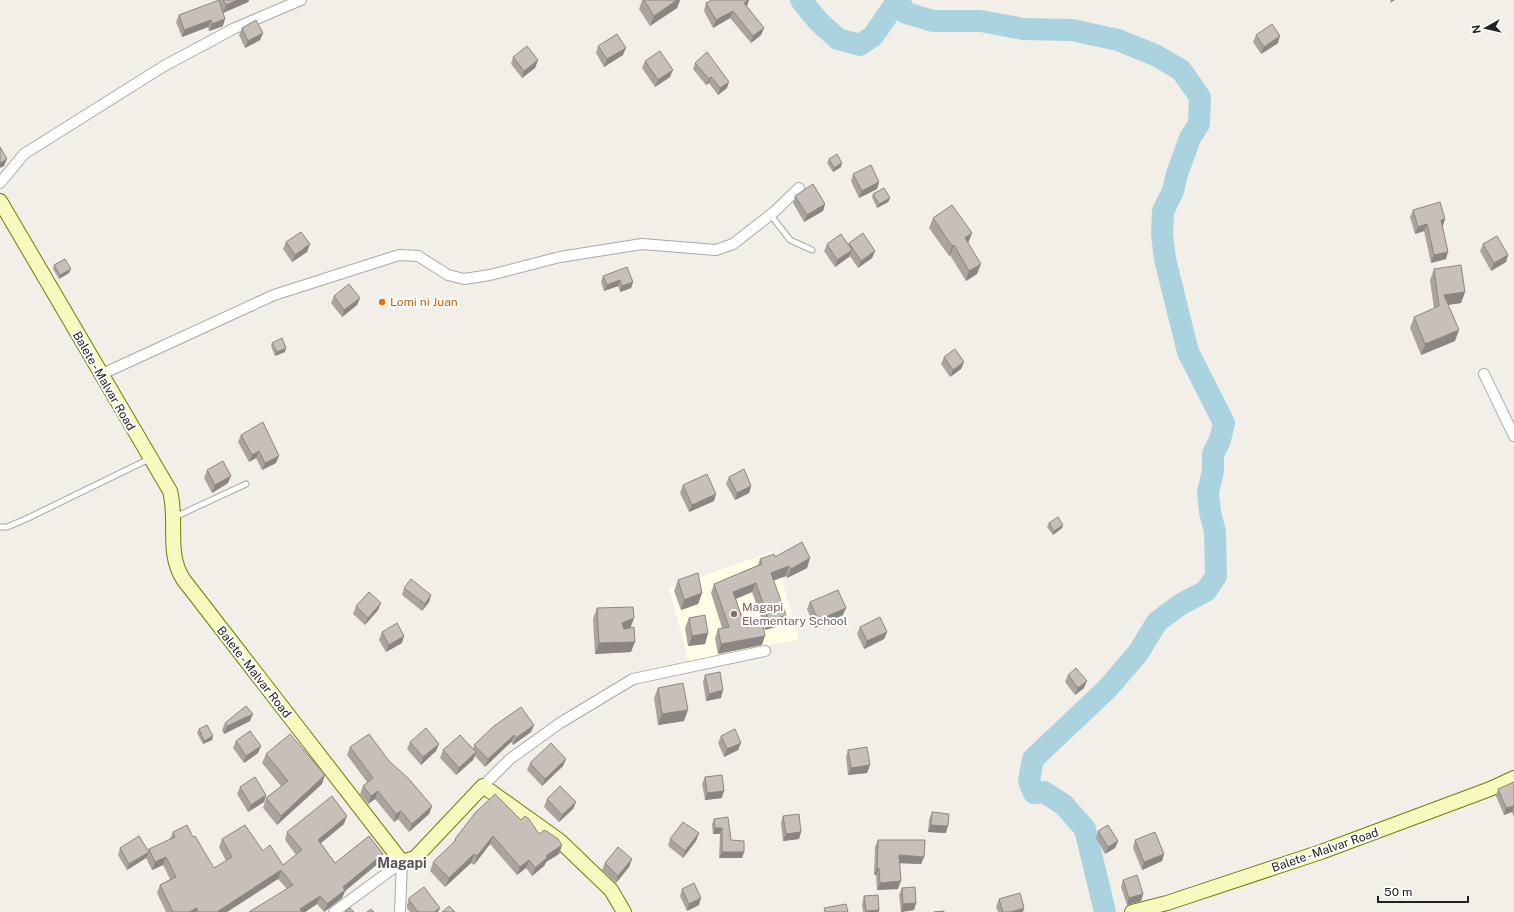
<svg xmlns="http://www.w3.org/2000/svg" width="1514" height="912" font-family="'Public Sans',sans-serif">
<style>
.education{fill:#ffffe5}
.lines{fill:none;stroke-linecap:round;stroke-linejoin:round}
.river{stroke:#aad3df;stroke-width:22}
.lane-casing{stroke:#a9a9a9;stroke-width:7}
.street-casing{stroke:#a9a9a9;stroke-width:12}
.secondary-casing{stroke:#707d05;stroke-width:16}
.lane{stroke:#fff;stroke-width:5}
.street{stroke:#fff;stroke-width:10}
.secondary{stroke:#f7fabf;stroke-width:14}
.wall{fill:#aba49e;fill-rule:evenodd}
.shaded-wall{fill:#8b8681}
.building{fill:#c7bfb8;stroke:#8b8681}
.food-dot{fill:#e8710a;stroke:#fff;stroke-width:1.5}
.education-dot{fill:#8d6e63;stroke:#fff;stroke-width:1.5}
.labels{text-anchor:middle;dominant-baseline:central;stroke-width:4;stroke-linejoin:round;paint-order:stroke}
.food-label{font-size:12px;fill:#c56008;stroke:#fff;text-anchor:start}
.street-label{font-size:12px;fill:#222;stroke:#fff}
.education-label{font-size:12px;fill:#785e54;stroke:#fff;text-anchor:start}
.quarter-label{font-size:14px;font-weight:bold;fill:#555;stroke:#fff}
</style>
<rect width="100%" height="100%" fill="#f2efe9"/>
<path class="education" d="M773,551L799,639L689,662L669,588Z"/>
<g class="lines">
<path class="river" d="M801,0L818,21L838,39L860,45L873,36L898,0
M898,0L906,13L933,21H981L1023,29L1072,30L1118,40L1155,55L1181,70L1200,97L1199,124L1190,138L1177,174L1173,191L1163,211L1162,234L1165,259L1188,352L1224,423L1220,440L1213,454V471L1208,492L1210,512L1215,532L1216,576L1206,591L1181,604L1157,622L1138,653L1108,688L1033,759L1029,781L1034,793L1044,792L1064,805L1085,829L1105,912"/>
<g class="lane-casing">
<path id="lane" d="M770,214L790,240L812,250
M175,517L246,484
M1,527H7L26,519L149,459"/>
</g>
<g class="street-casing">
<path id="street" d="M0,183L24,154L164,66L235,28L301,0
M1484,374L1514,436
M100,375L274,295L399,255L418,256L448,275L464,279L490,275L560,257L642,244L716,250L733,244L774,212L799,188
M483,786L510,759L560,723L633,679L765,651
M334,912L402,862
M400,912L402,862"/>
</g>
<g class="secondary-casing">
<path id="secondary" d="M0,201L170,491C178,521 166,552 183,579L402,862L415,858L483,786L560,841L611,890L624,912
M1132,912L1167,903L1321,852L1490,789L1514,778"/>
</g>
<use href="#lane" class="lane"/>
<use href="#street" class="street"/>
<use href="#secondary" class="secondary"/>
</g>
<path class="wall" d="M218,0H249L248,2L223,13V26L209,31L208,27L182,37L176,22L179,15L218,1Z
M642,0H680L677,8L650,26L639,9Z
M712,0H749L747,6L764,28L761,35L751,43L730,18L713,28L704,11L706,3Z
M242,28L263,33L260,40L245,48L239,35Z
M1256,35L1278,43L1261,54L1253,42Z
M598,46L623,55L604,67L596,53Z
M513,57L538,60L535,68L522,78L511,64Z
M645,61L670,77L655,87L642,68Z
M695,63L727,88L718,95L709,83L706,85L693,69Z
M829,159L841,167L833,172L827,163Z
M853,174L879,182L877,189L859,198L851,181Z
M873,194L890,198L888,202L877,208L872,197Z
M795,196L825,204L823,211L804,222L793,203Z
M1413,210L1445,219L1442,226L1446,259L1431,263L1424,231L1415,234L1410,217Z
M933,218L972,233L968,243L977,274L966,281L950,255L949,256L929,228Z
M286,242L310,244L307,252L292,262L283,249Z
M849,243L875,251L872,258L858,268L850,256L849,257L835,267L824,251L827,244H848Z
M1483,244L1508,255L1506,262L1491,271L1480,251Z
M54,265L69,273L59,279L53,269Z
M1434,269L1465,292L1461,303L1448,305L1455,341L1421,355L1410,328L1414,317L1434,309L1430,280Z
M603,276L633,282L631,288L620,292L618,286L604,291L601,282Z
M334,296L360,298L357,305L342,317L331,303Z
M272,343L285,352L275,356L271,346Z
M944,357L964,362L961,369L950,377L941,364Z
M241,435L276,463L262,470L256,458L249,462L238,442Z
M207,470L228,483L212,493L204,478Z
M729,477L751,486L749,493L735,500L726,484Z
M683,485L714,501L689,512L680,493Z
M1049,523L1063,525L1062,528L1053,535L1047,527Z
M775,557L810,558L807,568L787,578L786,576L774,580L782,625L765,630L762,620V645L718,654L715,638L718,629L722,628L711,593L714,584L758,565L760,559ZM752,592L762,620L744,623L736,599Z
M678,580L702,593L698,604L681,610L674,591Z
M404,588L431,595L429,602L422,611L402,595Z
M810,602L843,615L815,628L807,609Z
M381,603L378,610L365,625L353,614L356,606Z
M597,608L634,618L630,628L631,652L595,654L593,619Z
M689,618L708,633L705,644L688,646L685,628Z
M860,627L887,632L884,639L864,649L857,634Z
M382,632L402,643L386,652L379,640Z
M705,675L721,698L706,701L703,682Z
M1068,675L1084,688L1075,695L1065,682Z
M658,688L684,721L658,725L654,698Z
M250,721L224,734L222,730L225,723Z
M534,725L531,732L513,745L511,742L485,767L475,756L473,760L456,775L440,758L443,750L473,749L474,745Z
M199,729L213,736L212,740L203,744L197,733Z
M721,736L738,750L724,757L718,743Z
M236,741L261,746L258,753L244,763L233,748Z
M410,742L439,744L436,751L421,765L407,749Z
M350,747L389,761L432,806L429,814L409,832L398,819L394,822L375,799L368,804L360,794L363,786L367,782L347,755Z
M848,750L870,765L867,773L848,775L846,757Z
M266,754L322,784L277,825L263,808L266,798L281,786L262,763Z
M566,759L563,766L542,786L527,770L530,763Z
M705,777L722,798L705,800L702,784Z
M1514,782V817L1512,812L1504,815L1496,796L1498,789Z
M240,787L266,795L264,802L248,812L237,794Z
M547,799L576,802L573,809L559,822L544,807Z
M932,812L946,833L928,832L929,820Z
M783,816L801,832L799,839L783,841L781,823Z
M714,819L731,840L744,852L742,858H719L720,834H713L712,824Z
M521,820L539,834L562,845L559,854L546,862L544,866L532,876L526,868L517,875L490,844L474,865L471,863L445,887L430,871L433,862L454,843L455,839Z
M344,824L321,843L335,863L383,854L380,862L345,891L342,898L324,912L317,904L305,912H249L287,889L278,879L227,912H166L157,893L160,885L170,879L163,865L152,870L146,858L127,870L118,855L120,848L148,851L149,849L170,839L173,832L193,837L214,868L226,861L219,847L222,839L263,851L283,865L296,855L285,840L287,832Z
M1098,831L1118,841L1115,848L1105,854L1096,838Z
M699,833L696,841L683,858L668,846L670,839Z
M878,840L924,857L921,864L900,863L898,889L877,890L876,875H874L875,847Z
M1135,840L1164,854L1162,861L1142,870L1133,848Z
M632,859L629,867L616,883L602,870L605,863Z
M1123,880L1143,894L1141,901L1127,905L1121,887Z
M902,888L916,903L914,910L901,912L899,895Z
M682,889L699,905L687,911L680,896Z
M864,896L879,912H863L862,904Z
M409,898L438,912H410L407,908V905Z
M999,899L1023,912H998L996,907Z"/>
<path class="shaded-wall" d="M238,0H249L248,2L223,13L226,5Z
M677,0H680L677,8L650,26L654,16Z
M748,0H749L747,6L744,3Z
M1391,0H1395L1390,3Z
M733,11L730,18L713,28L716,20Z
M225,19L223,26L209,31L212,24Z
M211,20L208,27L182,37L184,30Z
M764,28L761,35L751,43L753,36Z
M263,33L260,40L245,48L248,41Z
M1280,36L1278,43L1261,54L1264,47Z
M626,48L623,55L604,67L607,59Z
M538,60L535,68L522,78L524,71Z
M673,70L670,77L655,87L658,80Z
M711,77L709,83L706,85L709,79Z
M729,82L727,88L718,95L720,88Z
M7,159L4,166L0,168V163Z
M842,163L841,167L833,172L834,168Z
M879,182L877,189L859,198L862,191Z
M890,198L888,202L877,208L879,204Z
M825,204L823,211L804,222L807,215Z
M1445,219L1443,226L1438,227L1441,220Z
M1427,224L1424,231L1415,234L1418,227Z
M972,233L968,243L961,248L965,238Z
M310,244L307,252L292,262L295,255Z
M954,245L950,255L949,256L952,246Z
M852,250L849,257L835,267L837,260Z
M875,251L872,258L858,268L861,261Z
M1448,252L1446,259L1431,263L1434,255Z
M1508,255L1506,262L1491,271L1494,263Z
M981,264L977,274L966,281L969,271Z
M71,269L69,273L59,279L60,275Z
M620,280L618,286L604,291L607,285Z
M633,282L631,288L620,292L622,286Z
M1465,292L1461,303L1440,306L1444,295Z
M360,298L357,305L342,317L344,310Z
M1459,330L1455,341L1421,355L1425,344Z
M286,348L285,352L275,356L277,352Z
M964,362L961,369L950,377L953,370Z
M259,451L256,458L249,462L252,455Z
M279,456L276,463L262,470L265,463Z
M231,476L228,483L212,493L215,485Z
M751,486L749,493L735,500L737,493Z
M716,494L714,501L689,512L692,505Z
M1063,525L1062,528L1053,535L1054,531Z
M810,558L807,568L787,578L791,569Z
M789,566L786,576L767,583L771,573Z
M756,583L752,592L730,601L733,592Z
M702,593L698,604L681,610L684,600Z
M431,595L429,602L422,611L425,604Z
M381,603L378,610L365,625L368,618Z
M846,608L843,615L815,628L818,620Z
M786,615L782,625L765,630L769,621Z
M634,618L630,629L618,633L622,623Z
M887,632L884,639L864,649L867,641Z
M708,633L705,644L688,646L692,636Z
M404,636L402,643L386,652L389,645Z
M765,636L762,645L718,654L721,644Z
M635,642L631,652L595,654L599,643Z
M1087,681L1084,688L1075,695L1078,688Z
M723,690L721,698L706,701L709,694Z
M688,710L684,721L658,725L662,714Z
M253,714L250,721L224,734L227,726Z
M534,725L531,732L513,745L516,738Z
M514,735L511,742L485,767L488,759Z
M213,736L212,740L203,744L204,741Z
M741,743L738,750L724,757L727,749Z
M439,744L436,751L421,765L423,757Z
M261,746L258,753L244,763L246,756Z
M476,752L473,760L456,775L459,768Z
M566,759L563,766L542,786L545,779Z
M870,765L867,773L848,775L851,768Z
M325,775L322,784L277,825L281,816Z
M378,791L375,799L368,804L371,796Z
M724,791L722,798L705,800L707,793Z
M266,795L264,802L248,812L251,805Z
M576,802L573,809L559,822L562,815Z
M432,806L429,814L409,832L412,824Z
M1514,806V808L1512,812L1504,815L1506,808Z
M401,811L398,819L394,822L396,814Z
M347,816L344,824L315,848L318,840Z
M931,825L948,826L946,833L928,832Z
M715,828H722L720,834H713Z
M801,832L799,839L783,841L786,834Z
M699,833L696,841L683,858L685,851Z
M493,836L490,844L474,865L477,856Z
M1118,841L1115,848L1105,854L1108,847Z
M562,845L559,854L546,862L544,866L532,876L535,868L546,856Z
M149,852L146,858L127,870L129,864Z
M722,852H744L742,858H719Z
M383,854L380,862L345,891L342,898L324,912L327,904L343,887Z
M474,854L471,863L445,887L449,878Z
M1164,854L1162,861L1142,870L1144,862Z
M899,855L924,857L921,864L896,863Z
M166,857L163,865L152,870L155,862Z
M632,859L629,867L616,883L618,876Z
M529,860L526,868L517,875L520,867Z
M877,868H879L876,875H874Z
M281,870L278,879L227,912H217Z
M901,881L898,889L877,890L880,883Z
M1143,894L1141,901L1127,905L1129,898Z
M320,896L317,904L305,912H299L300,909Z
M701,898L699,905L687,911L689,904Z
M916,903L914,910L901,912L903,904Z
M197,908L196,912H189Z
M440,908L438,912H434Z
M1024,908L1023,912H1011Z
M879,910V912H866V911Z"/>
<path class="building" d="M219,0L225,19L212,24L211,20L184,30L179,15Z
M223,0H238L226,5Z
M644,0H677L654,16Z
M712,0H748L744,3L764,28L753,36L733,11L716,20L706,3Z
M256,20L263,33L248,41L242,28Z
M1272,24L1280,36L1264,47L1256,35Z
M617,34L626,48L607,59L598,46Z
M527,46L538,60L524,71L513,57Z
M660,51L673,70L658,80L645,61Z
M707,52L729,82L720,88L711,77L709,79L695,63Z
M0,147L7,159L0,163Z
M837,154L842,163L834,168L829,159Z
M871,165L879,182L862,191L853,174Z
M813,184L825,204L807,215L795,196Z
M884,188L890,198L879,204L873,194Z
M1440,202L1445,219L1441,220L1448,252L1434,255L1427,224L1418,227L1413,210Z
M952,205L972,233L965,238L981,264L969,271L954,245L952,246L933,218Z
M301,232L310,244L295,255L286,242Z
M863,233L875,251L861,261L849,243Z
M841,234L852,250L837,260L827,244Z
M1497,236L1508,255L1494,263L1483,244Z
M65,259L71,269L60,275L54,265Z
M1461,265L1465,292L1444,295L1459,330L1425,344L1414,317L1439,306L1434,269Z
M627,267L633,282L622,286L620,280L607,285L603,276Z
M349,284L360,298L344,310L334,296Z
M282,338L286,348L277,352L272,343Z
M955,349L964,362L953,370L944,357Z
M263,422L279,456L265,463L259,451L252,455L241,435Z
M223,461L231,476L215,485L207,470Z
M744,469L751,486L737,493L729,477Z
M707,474L716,494L692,505L683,485Z
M1058,517L1063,525L1054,531L1049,523Z
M802,542L810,558L791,569L789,566L771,573L786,615L769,621L756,583L733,592L744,623L762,620L765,636L721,644L718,629L729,627L714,584L762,564L760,559L774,554L775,557Z
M698,573L702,593L684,600L678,580Z
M411,579L431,595L425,604L404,588Z
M838,590L846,608L818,620L810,602Z
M369,592L381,603L368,618L356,606Z
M633,607L634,618L622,623L624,629L634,627L635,642L599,643L597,608Z
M705,615L708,633L692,636L689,618Z
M880,617L887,632L867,641L860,627Z
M397,623L404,636L389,645L382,632Z
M1076,668L1087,681L1078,688L1068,675Z
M720,672L723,690L709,694L705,675Z
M683,683L688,710L662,714L658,688Z
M246,706L253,714L227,726L225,723Z
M521,707L534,725L516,738L514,735L488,759L474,745L494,726Z
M207,725L213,736L204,741L199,729Z
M426,728L439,744L423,757L410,742Z
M735,729L741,743L727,749L721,736Z
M250,731L261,746L246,756L236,741Z
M290,734L325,775L281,816L266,798L288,781L266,754Z
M369,734L389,761L408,778L432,806L412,824L401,811L396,814L378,791L371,796L363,786L373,778L350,747Z
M460,735L476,752L459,768L443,750Z
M551,743L566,759L545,779L530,763Z
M867,747L870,765L851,768L848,750Z
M722,775L724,791L707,793L705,777Z
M255,777L266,795L251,805L240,787Z
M1514,782V806L1506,808L1498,789Z
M560,786L576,802L562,815L547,799Z
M495,794L521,820L525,816L529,819L539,834L545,830L558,839L562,845L546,856L548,857L535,868L529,860L520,867L493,836L477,856L474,854L449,878L433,862L456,840L455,839L475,813Z
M332,796L347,816L318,840L335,863L369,836L383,854L343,887L345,890L327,904L320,896L300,909L302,912H249L293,885L281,870L217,912H198L197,908L189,912H173L160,885L176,877L166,857L155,862L149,849L175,837L173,832L187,825L193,837L195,836L214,868L232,857L222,839L245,825L263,851L270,845L283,865L302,850L287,832Z
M932,812L949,814L948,826L931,825Z
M799,814L801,832L786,834L783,816Z
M728,817L731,840L744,841V852H722V828H715L714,819Z
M683,822L699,833L685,851L670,839Z
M1108,825L1118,841L1108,847L1098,831Z
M1155,832L1164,854L1144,862L1135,840Z
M139,836L149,852L129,864L120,848Z
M878,840H925L924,857L899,855L901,881L880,883L879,868H877Z
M618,847L632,859L618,876L605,863Z
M1137,875L1143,894L1129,898L1123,880Z
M694,883L701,898L689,904L682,889Z
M424,887L440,908L434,912H418L409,900V898Z
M915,887L916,903L903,904L902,888Z
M1020,893L1024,908L1011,912H1003L999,899Z
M878,895L879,910L866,911L864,896Z
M846,904L848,912H825L824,908Z
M449,906L455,912H442Z
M350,908L354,912H345Z
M371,909L374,912H367Z
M944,911V912H934Z"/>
<circle class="food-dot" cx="382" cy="302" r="4"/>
<circle class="education-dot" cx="734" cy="614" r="4"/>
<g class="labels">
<g class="food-label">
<text x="390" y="302">Lomi ni Juan</text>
</g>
<g class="street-label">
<text transform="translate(104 381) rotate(60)">Balete - Malvar Road</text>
<text transform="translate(254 672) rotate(52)">Balete - Malvar Road</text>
<text transform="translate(1325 850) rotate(-19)">Balete - Malvar Road</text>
</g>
<g class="education-label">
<text x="742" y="607">Magapi<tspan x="742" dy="14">Elementary School</tspan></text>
</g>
<g class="quarter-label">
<text x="402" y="863">Magapi</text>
</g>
</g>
<g transform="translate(1486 28) rotate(262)" stroke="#ffffff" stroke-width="3" paint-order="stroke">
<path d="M0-3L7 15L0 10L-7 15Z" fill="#222222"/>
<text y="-6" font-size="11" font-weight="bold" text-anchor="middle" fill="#222222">N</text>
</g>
<path d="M1378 896v6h90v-6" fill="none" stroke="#222222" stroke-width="2"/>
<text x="1384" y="896" font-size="12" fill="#222222" stroke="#ffffff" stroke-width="3" paint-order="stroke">50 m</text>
</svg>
